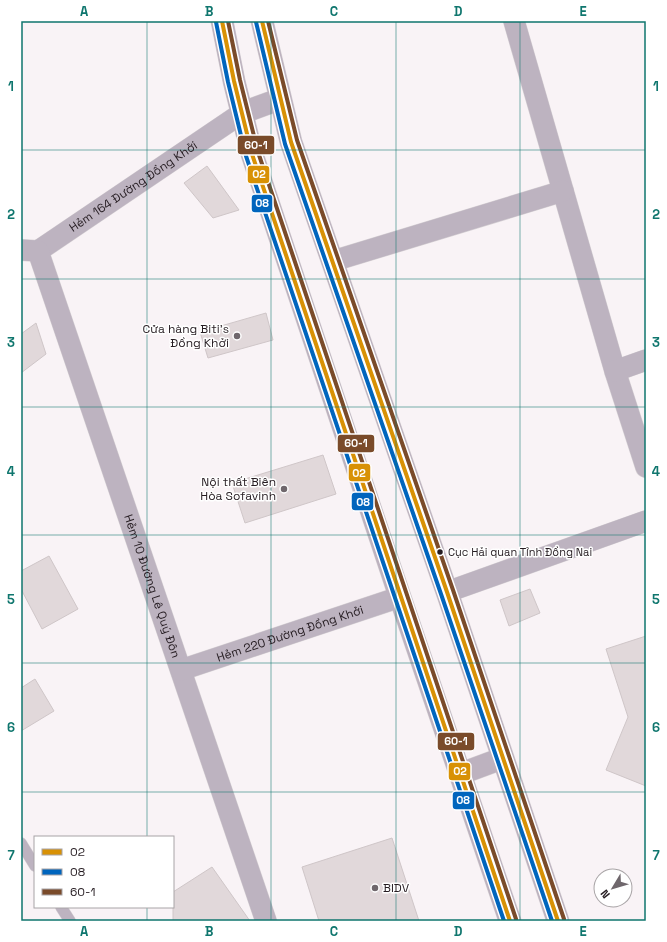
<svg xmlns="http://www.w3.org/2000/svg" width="667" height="942" font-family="'Space Grotesk',sans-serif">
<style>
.building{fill:#e1d8da;stroke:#cfc6c8}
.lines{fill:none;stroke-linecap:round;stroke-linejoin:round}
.lane-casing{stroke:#d6d1d4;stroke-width:12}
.street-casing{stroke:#d6d1d4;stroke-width:22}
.secondary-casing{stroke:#d6d1d4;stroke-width:23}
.lane{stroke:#bdb3c0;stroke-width:11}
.street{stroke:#bdb3c0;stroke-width:21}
.secondary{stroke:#bdb2bf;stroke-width:22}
.bus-1-casing{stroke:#fff;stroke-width:7}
.bus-2-casing{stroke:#fff;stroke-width:7}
.bus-3-casing{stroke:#fff;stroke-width:7}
.bus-1{stroke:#d89105;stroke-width:4}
.bus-2{stroke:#0065bd;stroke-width:4}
.bus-3{stroke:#7a4b2a;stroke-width:4}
.grid{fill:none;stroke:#0f766e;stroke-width:1;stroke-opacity:0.55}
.poi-dot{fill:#6f676c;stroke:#fff;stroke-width:1.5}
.bus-dot{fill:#251c21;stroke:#fff;stroke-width:1.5}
.labels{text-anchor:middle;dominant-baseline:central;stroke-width:3;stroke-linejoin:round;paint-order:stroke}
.bus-label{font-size:11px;fill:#251c21;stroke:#fff;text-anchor:start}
.street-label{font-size:12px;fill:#251c21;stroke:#fff}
.poi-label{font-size:12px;fill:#251c21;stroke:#fff;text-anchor:end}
.line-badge{stroke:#fff;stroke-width:1.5}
.badge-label{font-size:11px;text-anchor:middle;font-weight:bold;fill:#fff}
.neatline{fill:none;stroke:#0f766e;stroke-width:1.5}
.grid-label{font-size:13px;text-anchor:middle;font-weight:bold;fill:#0f766e}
</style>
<rect width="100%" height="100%" fill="#f9f3f6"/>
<path class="building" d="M207,166L239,210L213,218L184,183Z
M266,313L273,340L208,358L200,332Z
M36,323L46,354L21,373V334Z
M323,455L336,494L245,523L232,483Z
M49,556L78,609L42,629L21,589V571Z
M530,589L540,613L509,626L500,600Z
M646,636V786L606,770L628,717L606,649Z
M35,679L54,711L21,731V688Z
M392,838L419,921H319L302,867Z
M212,867L250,921H173V892Z"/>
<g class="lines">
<g class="lane-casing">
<path id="lane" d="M21,843L35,866
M61,907L70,921"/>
</g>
<g class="street-casing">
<g id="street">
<path d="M514,21L615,371L646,467"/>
<path id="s1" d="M21,250L38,251L242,113"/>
<path id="s2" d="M38,251L266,921"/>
<path d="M333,261L563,191"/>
<path d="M615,371L646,360"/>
<path d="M447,592L646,521"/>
<path id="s3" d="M181,670L400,597"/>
</g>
</g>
<g class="secondary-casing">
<path id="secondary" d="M222,21L234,81L252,154L400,597L510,921
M262,21L291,142L447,592L558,921
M242,113L280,99
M460,774L503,758"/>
</g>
<use href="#lane" class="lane"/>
<use href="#street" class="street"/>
<use href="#secondary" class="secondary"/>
<g class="bus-1-casing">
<path id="bus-1" d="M222,21L234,81L252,154L510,921
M262,21L291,142L447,592L558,921"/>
</g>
<g class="bus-2-casing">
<path id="bus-2" d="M216,22L228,82L246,156L504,921
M256,22L285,144L441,594L552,921"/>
</g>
<g class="bus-3-casing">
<path id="bus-3" d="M228,21L240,80L258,152L516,919
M268,21L297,140L453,590L564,919"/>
</g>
<use href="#bus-1" class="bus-1"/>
<use href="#bus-2" class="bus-2"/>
<use href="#bus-3" class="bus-3"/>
</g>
<path class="grid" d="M147,21V837M271,21V921M396,21V921M520,21V921M21,150H646M21,279H646M21,407H646M21,535H646M21,663H646M21,792H646M147,907V921"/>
<g class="poi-dot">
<circle cx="237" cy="336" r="4"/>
<circle cx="284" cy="489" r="4"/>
<circle cx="375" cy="888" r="4"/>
</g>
<circle class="bus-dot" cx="440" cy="552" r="3.5"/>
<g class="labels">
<g class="bus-label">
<text x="448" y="552">Cục Hải quan Tỉnh Đồng Nai</text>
</g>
<g class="street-label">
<text stroke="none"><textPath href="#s1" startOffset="132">Hẻm 164 Đường Đồng Khởi</textPath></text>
<text stroke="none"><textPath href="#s2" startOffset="354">Hẻm 10 Đường Lê Quý Đôn</textPath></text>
<text stroke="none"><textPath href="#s3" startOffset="115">Hẻm 220 Đường Đồng Khởi</textPath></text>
</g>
<g class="poi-label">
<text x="229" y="329">Cửa hàng Biti's<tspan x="229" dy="14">Đồng Khởi</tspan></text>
<text x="276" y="482">Nội thất Biên<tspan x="276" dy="14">Hòa Sofavinh</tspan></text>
<text x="383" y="888" text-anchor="start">BIDV</text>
</g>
</g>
<g class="line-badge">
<rect x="237" y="135" width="38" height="20" rx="4" fill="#7a4b2a"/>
<rect x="247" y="165" width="23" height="19" rx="4" fill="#d89105"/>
<rect x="251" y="194" width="22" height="19" rx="4" fill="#0065bd"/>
<rect x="337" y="434" width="38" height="19" rx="4" fill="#7a4b2a"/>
<rect x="348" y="463" width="23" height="19" rx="4" fill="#d89105"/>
<rect x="351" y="492" width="23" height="19" rx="4" fill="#0065bd"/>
<rect x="437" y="732" width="38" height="19" rx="4" fill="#7a4b2a"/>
<rect x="448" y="762" width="23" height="19" rx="4" fill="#d89105"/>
<rect x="452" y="791" width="23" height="19" rx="4" fill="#0065bd"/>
</g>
<g class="badge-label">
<text x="256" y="149">60-1</text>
<text x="259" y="178">02</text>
<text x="262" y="207">08</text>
<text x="356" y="447">60-1</text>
<text x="359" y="477">02</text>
<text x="363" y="506">08</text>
<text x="456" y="745">60-1</text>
<text x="460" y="775">02</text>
<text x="463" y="804">08</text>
</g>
<rect width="667" height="942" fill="none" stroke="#ffffff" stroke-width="44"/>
<rect x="34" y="836" width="140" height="72" fill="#ffffff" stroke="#a8a4a6"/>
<rect x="42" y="849" width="20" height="6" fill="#d89105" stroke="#a8a4a6"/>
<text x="70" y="856" font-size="12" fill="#251c21">02</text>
<rect x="42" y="869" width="20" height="6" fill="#0065bd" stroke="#a8a4a6"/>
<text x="70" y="876" font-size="12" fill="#251c21">08</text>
<rect x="42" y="889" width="20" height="6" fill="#7a4b2a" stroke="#a8a4a6"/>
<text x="70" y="896" font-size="12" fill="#251c21">60-1</text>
<g transform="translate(613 888) rotate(232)"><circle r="19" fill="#ffffff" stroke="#a8a4a6"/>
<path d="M0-3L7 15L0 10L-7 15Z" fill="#6f676c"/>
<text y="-6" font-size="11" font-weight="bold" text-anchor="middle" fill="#251c21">N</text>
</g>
<rect x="22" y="22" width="623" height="898" class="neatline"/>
<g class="grid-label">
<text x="84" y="16">A</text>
<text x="209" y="16">B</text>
<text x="334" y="16">C</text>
<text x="458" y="16">D</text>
<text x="583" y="16">E</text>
<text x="11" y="91">1</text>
<text x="656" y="91">1</text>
<text x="11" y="219">2</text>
<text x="656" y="219">2</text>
<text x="11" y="347">3</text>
<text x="656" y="347">3</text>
<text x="11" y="476">4</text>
<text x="656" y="476">4</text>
<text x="11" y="604">5</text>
<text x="656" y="604">5</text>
<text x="11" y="732">6</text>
<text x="656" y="732">6</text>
<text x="11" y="860">7</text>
<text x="656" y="860">7</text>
<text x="84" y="936">A</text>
<text x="209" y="936">B</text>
<text x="334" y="936">C</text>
<text x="458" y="936">D</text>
<text x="583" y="936">E</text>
</g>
</svg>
